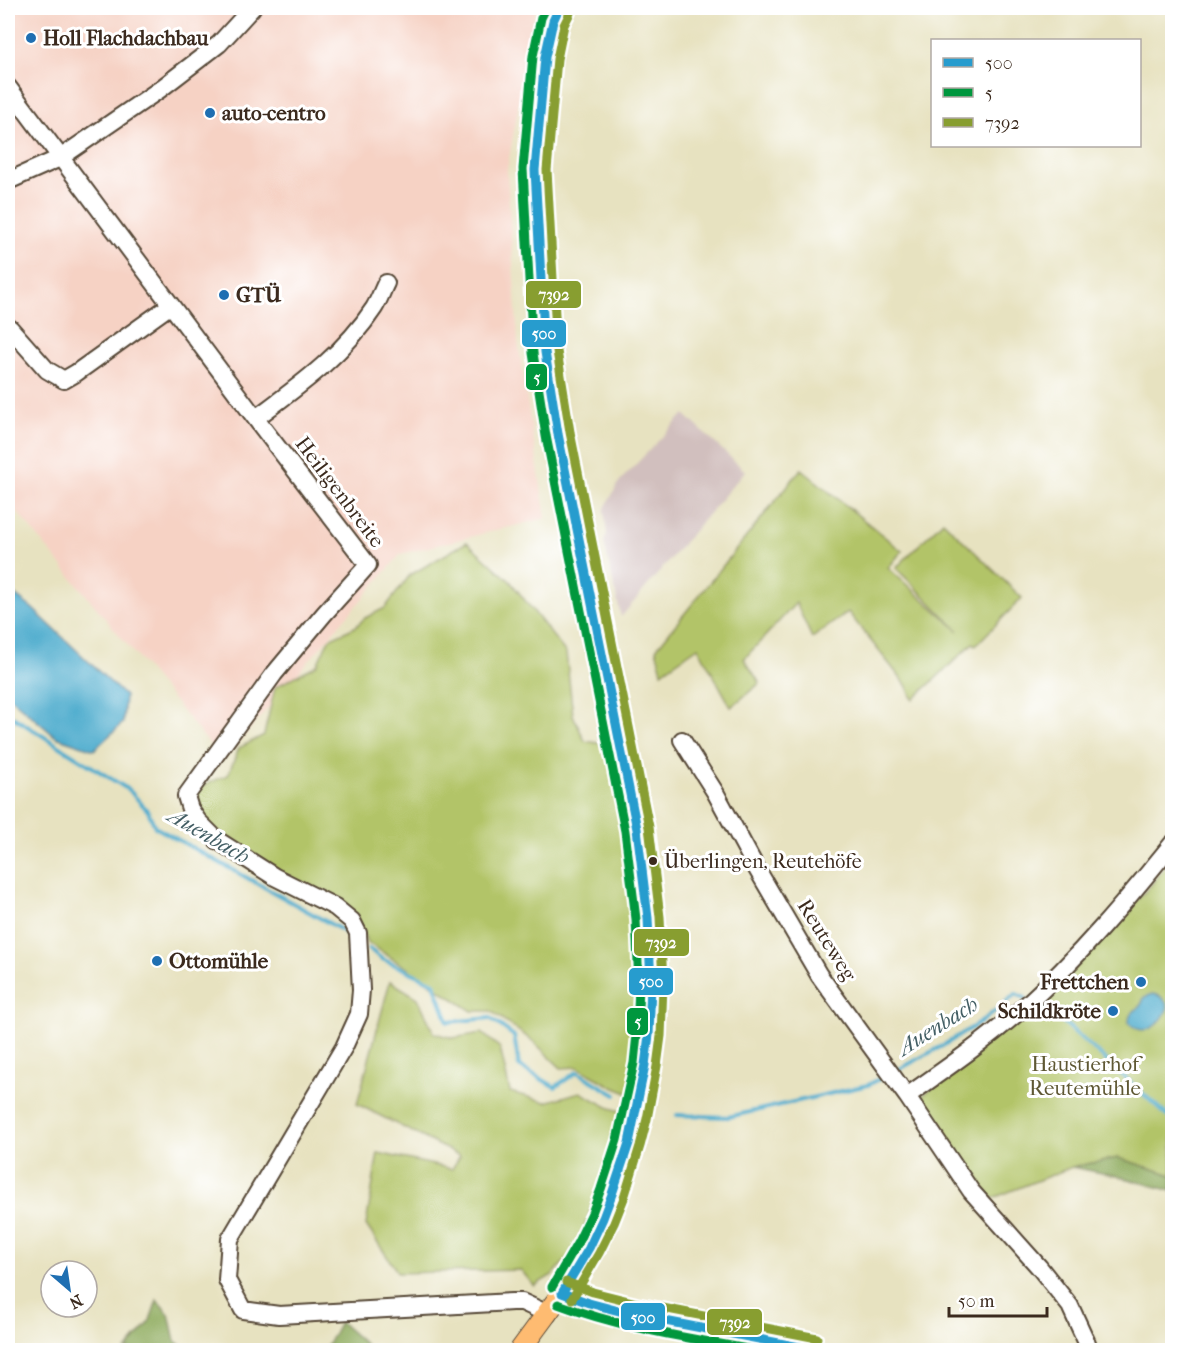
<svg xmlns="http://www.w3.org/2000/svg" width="1180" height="1358" font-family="'IM FELL French Canon',serif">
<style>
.built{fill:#f6d2c4}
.industrial{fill:#d1bfbe}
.green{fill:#b2c468;stroke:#767743;stroke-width:1.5}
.forest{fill:#8daa5c;stroke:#646a3d;stroke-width:1.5}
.water{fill:#4eaccd;stroke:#446b76;stroke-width:1.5}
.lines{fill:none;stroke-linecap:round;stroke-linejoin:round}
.stream{stroke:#4eaccd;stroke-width:4}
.minor-casing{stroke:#554636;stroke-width:20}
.major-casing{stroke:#554636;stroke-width:22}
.minor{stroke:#fff;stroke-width:16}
.major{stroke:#febb71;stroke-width:20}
.bus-1-casing{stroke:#fff;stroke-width:14}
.bus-2-casing{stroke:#fff;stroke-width:14}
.bus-3-casing{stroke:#fff;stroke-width:14}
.bus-1{stroke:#279cce;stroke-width:9}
.bus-2{stroke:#00973e;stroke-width:9}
.bus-3{stroke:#889e30;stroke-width:9}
.poi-dot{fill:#1f6fb2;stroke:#fff;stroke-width:2}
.bus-dot{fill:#3b2a1e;stroke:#fff;stroke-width:2}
.labels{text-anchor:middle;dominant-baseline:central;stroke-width:6;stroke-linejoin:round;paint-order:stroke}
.bus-label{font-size:20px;fill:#3b2a1e;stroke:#fff;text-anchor:start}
.poi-label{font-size:21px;font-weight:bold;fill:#3b2a1e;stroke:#fff;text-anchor:start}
.street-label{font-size:21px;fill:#3b2a1e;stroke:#fff}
.park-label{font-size:21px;fill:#5f5834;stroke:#fff}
.water-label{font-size:22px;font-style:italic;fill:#435e64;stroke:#fff}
.line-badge{stroke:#fff;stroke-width:2}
.badge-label{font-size:16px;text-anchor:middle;font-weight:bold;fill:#fff}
</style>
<rect width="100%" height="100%" fill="#fff"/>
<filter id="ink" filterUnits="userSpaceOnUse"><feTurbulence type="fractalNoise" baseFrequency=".0167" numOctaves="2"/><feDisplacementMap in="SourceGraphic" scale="12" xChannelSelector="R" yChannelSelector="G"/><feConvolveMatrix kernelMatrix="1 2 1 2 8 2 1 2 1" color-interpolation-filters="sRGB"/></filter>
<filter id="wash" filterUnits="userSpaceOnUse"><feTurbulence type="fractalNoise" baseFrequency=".008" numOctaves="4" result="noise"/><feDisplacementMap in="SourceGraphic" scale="24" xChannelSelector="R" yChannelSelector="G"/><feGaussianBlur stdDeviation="1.35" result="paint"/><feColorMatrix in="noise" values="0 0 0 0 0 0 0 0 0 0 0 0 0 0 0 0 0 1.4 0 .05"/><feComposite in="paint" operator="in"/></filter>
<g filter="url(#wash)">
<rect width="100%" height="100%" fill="#e7e2c0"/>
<path class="built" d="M8,8H536L507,170L518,342L546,518L401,554L223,760L8,501Z"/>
<path class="industrial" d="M684,414L745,471L621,617L604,542L607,534L604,510L619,482Z"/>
<path class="green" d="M801,469L902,551L888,568L959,631L896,568L943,521L1022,598L976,645L973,643L913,700L906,685L848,612L812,638L796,603L744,659L760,683L731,707L698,647L662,672L656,649Z
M467,542L510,581L566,653L573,715L585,741L610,745L632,864L640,976L634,1073L630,1094L615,1088L577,1067L561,1068L534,1042L491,1011H472L367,942L355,915L276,874L203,821L193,798L201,786L228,775L239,748L264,735L275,687L317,665L329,639L355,627L365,618L385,608L410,575Z
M1172,858V1175L1118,1158L1072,1167L988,1200L925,1115L919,1099L1080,961L1151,885Z
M390,981L418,998L434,1033L453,1038L482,1033L500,1048L510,1092L546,1102L580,1092L610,1108L624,1112L611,1158L583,1229L569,1256L554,1274L534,1286L521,1270L398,1273L366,1225L378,1153L452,1169L460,1156L357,1104Z"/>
<path class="forest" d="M1118,1158L1172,1175V1191L1117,1176L1072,1167Z
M157,1300L169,1314L175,1341L188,1350H126L149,1323Z
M340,1322L368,1347L366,1350H325Z"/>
<path class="water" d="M8,590L32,608L125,696L123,723L94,750L56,737L8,696Z
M1152,994C1161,995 1164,998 1168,1007C1162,1024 1145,1039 1129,1023C1128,1008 1141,1013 1144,997Z"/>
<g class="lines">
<path class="stream" d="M8,714L129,790L148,811L155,827L347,933
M369,949L382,959L434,983L448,1022L490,1018L514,1036L519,1066L555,1087L577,1072L616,1095
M1034,1002L1048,1008L1172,1120
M894,1072L944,1045L981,1022L1016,994L1025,998
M677,1115L728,1117L868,1085L887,1075"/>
</g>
</g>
<g filter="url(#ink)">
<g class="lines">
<g class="minor-casing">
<path id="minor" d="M8,87L262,427L368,565L324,614L274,674L186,796L190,809L198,821L217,840L275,877L335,907L352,921L358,933L361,990L359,1014L344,1047L230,1239L227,1280L243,1310L279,1315L512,1302H522L548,1314
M8,181L60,158L159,90L219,44L252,8
M10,328L47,370L64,380L76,373L171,305
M256,418C299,386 344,354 374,308C379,300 382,291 386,283
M682,740L715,792L754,864L819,975L907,1096L971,1191L1039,1267L1070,1306L1087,1343L1089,1350
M907,1096C947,1068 987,1040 1024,1007C1078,958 1126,901 1172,844
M562,1293L589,1303L634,1315L815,1350"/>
</g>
<g class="major-casing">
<path id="major" d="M520,1350L562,1293L592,1241L609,1201L626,1154L642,1084L649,1038L651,981L644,877L637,829L558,434L545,352L535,170L545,57L553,21L559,8"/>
</g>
<use href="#minor" class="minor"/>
<use href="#major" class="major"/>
<g class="bus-1-casing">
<path id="bus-1" d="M559,8L553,21L545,57L535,170L545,352L558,434L637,829L648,918L651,985L649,1035L645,1065L629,1143L612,1194L603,1218L589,1248L562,1293
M562,1293L589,1303L634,1315L815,1350"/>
</g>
<g class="bus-2-casing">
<path id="bus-2" d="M546,8L541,18L533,56L523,169L533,353L546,436L625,831L636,919L639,985L637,1034L634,1063L617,1140L601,1189L592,1213L578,1242L552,1287
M558,1304C621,1328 688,1338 754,1350"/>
</g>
<g class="bus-3-casing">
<path id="bus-3" d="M570,13L564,25L557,59L547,170L557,351L570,432L649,827L660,917L663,985L661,1036L657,1066L647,1119L640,1146L624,1198L614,1223L599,1253L572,1299
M566,1282L593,1292L637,1303L817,1338"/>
</g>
<use href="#bus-1" class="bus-1"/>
<use href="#bus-2" class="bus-2"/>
<use href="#bus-3" class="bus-3"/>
</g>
</g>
<g class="poi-dot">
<circle cx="31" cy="38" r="6"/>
<circle cx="210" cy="113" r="6"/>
<circle cx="224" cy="295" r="6"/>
<circle cx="157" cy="961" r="6"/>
<circle cx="1141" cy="982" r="6"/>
<circle cx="1113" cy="1011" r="6"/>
</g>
<circle class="bus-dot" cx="653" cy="861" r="5"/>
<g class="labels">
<g class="bus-label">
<text x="664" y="861">Überlingen, Reutehöfe</text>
</g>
<g class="poi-label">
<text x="43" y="38">Holl Flachdachbau</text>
<text x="222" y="113">auto-centro</text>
<text x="236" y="295">GTÜ</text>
<text x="169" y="961">Ottomühle</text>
<text x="1129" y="982" text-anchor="end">Frettchen</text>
<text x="1101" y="1011" text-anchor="end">Schildkröte</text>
</g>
<g class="street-label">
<text transform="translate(340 492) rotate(53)">Heiligenbreite</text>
<text transform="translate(827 940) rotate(58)">Reuteweg</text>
</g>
<g class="park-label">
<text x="1085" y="1064">Haustierhof<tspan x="1085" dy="24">Reutemühle</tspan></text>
</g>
<g class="water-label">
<text transform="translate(209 836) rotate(30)">Auenbach</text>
<text transform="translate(938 1026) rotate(-32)">Auenbach</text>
</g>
</g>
<g class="line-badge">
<rect x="525" y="280" width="57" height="29" rx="6" fill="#889e30"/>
<rect x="521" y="319" width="46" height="29" rx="6" fill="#279cce"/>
<rect x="525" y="363" width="23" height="28" rx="6" fill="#00973e"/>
<rect x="633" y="928" width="57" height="29" rx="6" fill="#889e30"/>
<rect x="628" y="967" width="46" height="29" rx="6" fill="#279cce"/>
<rect x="626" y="1007" width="23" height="29" rx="6" fill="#00973e"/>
<rect x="620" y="1302" width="46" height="29" rx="6" fill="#279cce"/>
<rect x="706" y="1308" width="57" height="28" rx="6" fill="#889e30"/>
</g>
<g class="badge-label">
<text x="554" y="300">7392</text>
<text x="544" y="339">500</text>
<text x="537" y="383">5</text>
<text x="661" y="948">7392</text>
<text x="651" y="987">500</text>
<text x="638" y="1027">5</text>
<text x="643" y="1323">500</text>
<text x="735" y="1328">7392</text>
</g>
<rect width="1180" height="1358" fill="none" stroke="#fff" stroke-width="30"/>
<rect x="931" y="39" width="210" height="108" fill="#ffffff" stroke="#b1aaa5" stroke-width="1.5"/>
<rect x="943" y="58" width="30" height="9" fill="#279cce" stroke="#b1aaa5" stroke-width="1.5"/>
<text x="985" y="69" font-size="18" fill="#3b2a1e">500</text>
<rect x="943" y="88" width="30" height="9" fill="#00973e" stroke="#b1aaa5" stroke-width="1.5"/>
<text x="985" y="99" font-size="18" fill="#3b2a1e">5</text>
<rect x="943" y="118" width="30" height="9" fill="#889e30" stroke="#b1aaa5" stroke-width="1.5"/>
<text x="985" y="129" font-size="18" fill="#3b2a1e">7392</text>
<g transform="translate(69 1289) rotate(151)"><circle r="28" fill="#ffffff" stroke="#b1aaa5" stroke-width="1.5"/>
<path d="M0-4.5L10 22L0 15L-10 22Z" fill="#1f6fb2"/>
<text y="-9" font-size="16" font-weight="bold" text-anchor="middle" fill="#3b2a1e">N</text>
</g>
<path d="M949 1307v9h98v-9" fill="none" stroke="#3b2a1e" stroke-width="3"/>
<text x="958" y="1307" font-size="18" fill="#3b2a1e" stroke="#ffffff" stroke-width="4.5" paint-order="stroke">50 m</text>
</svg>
